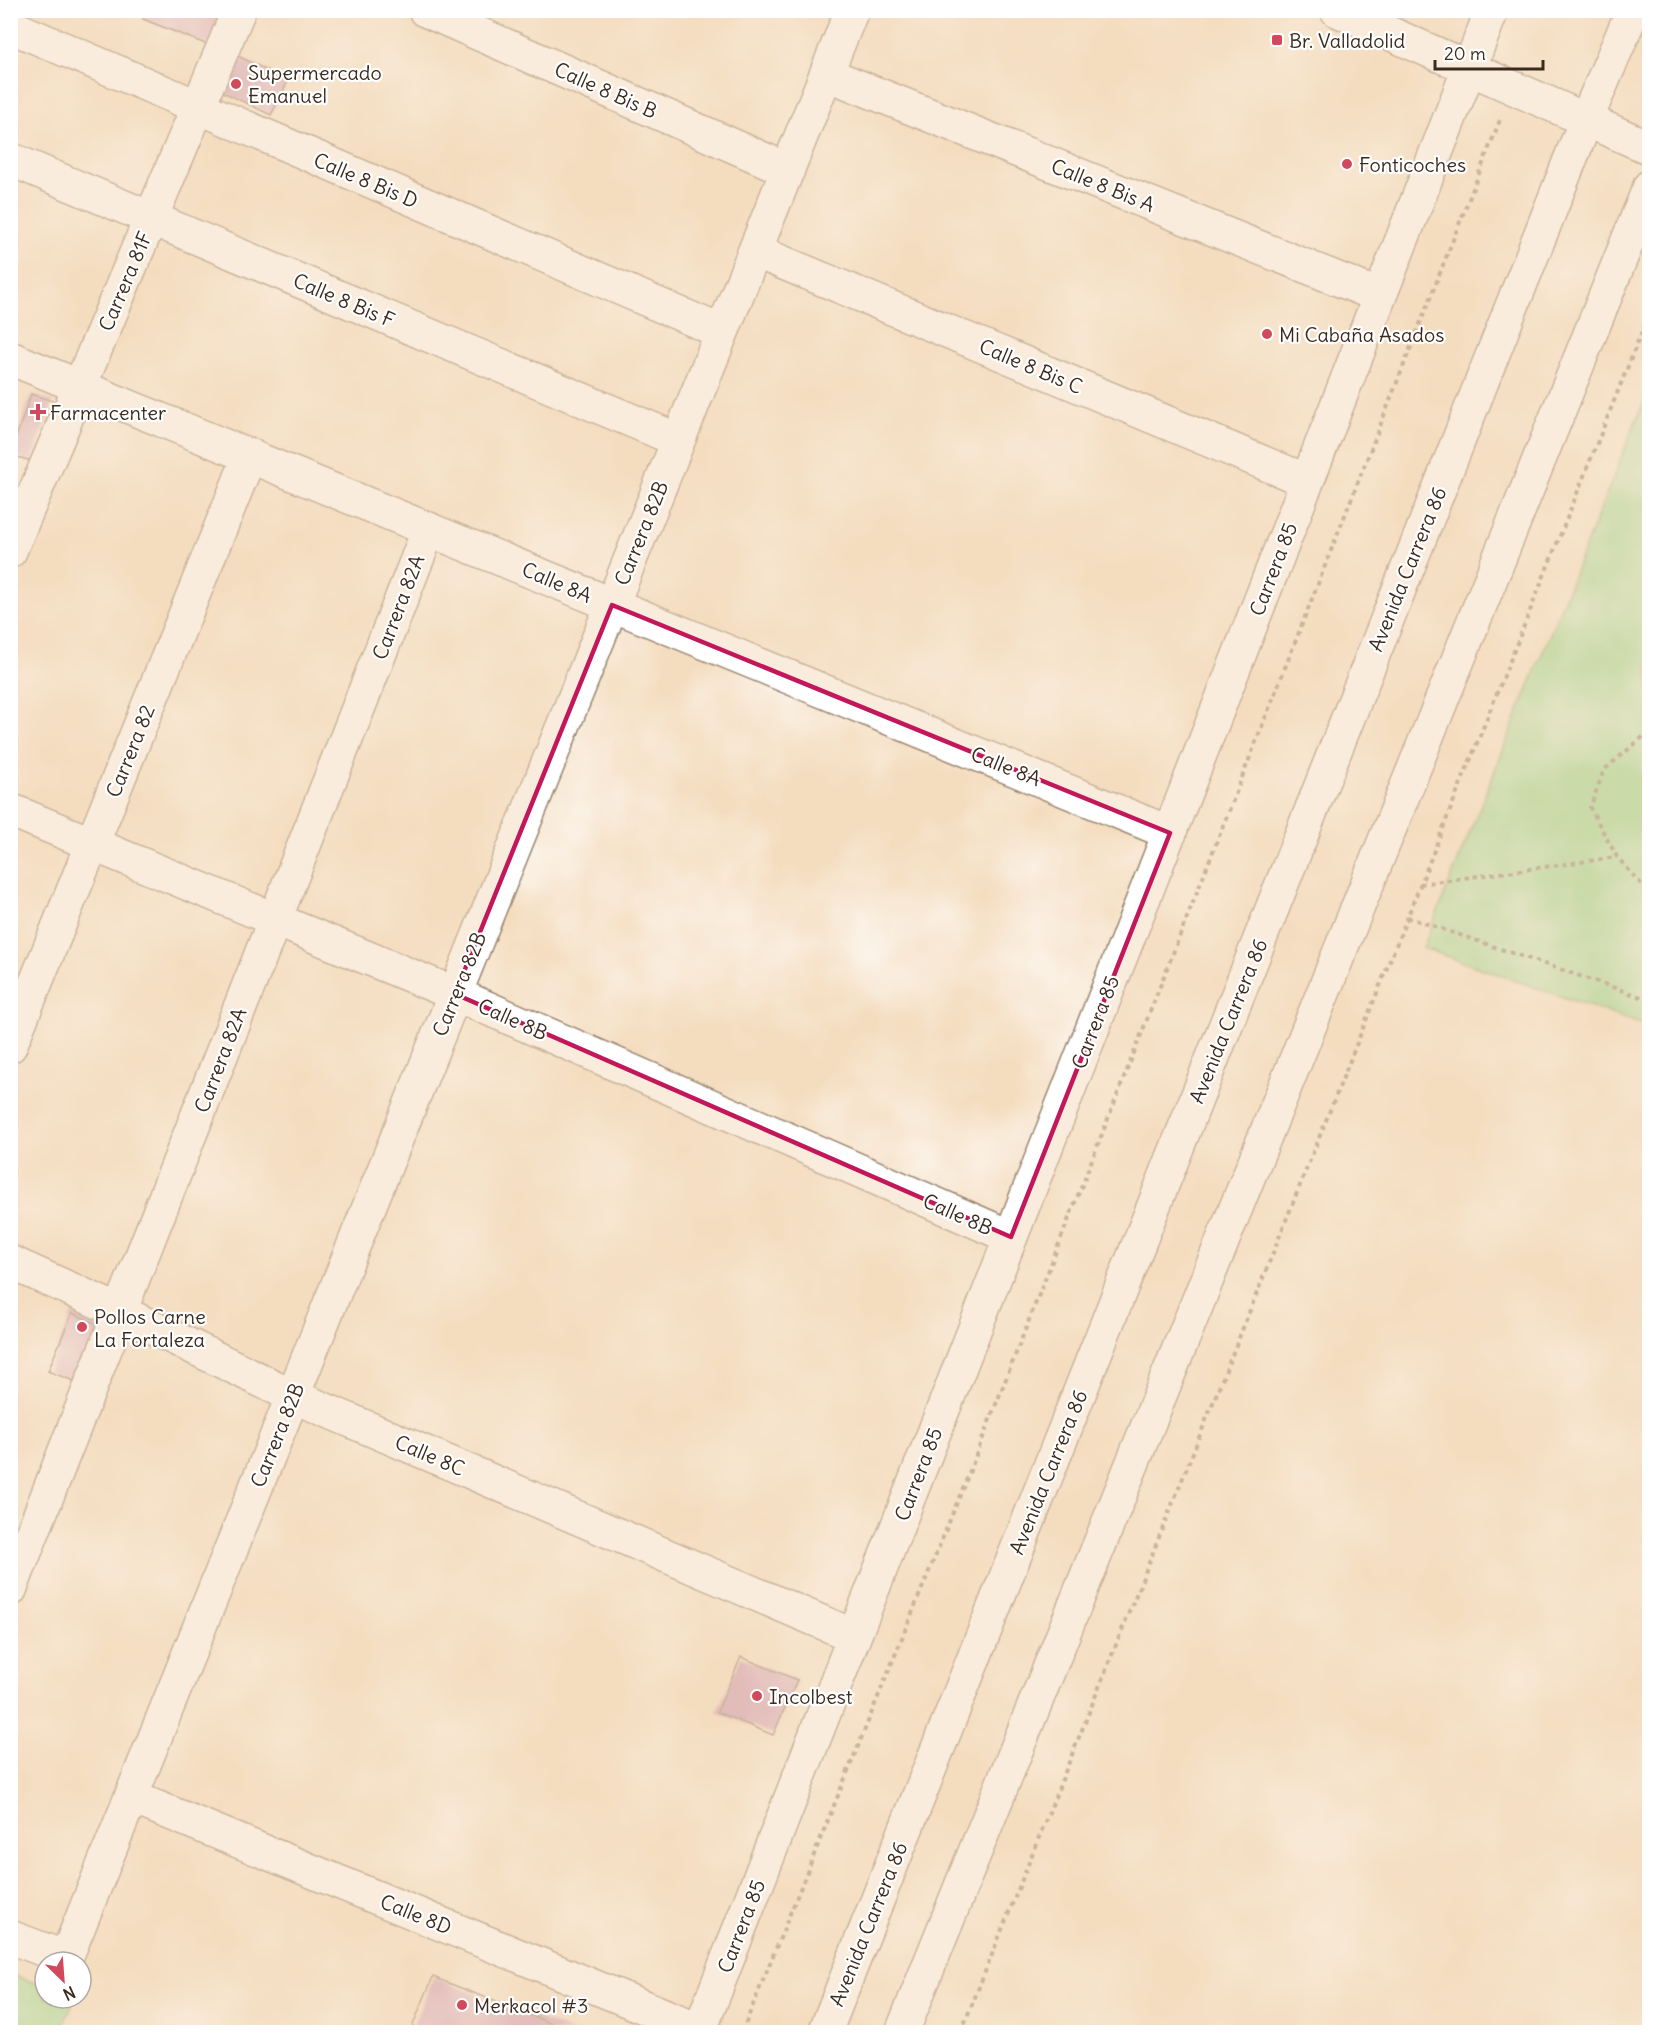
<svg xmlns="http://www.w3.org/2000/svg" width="1660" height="2043" font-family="Delius,sans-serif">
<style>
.green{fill:#98d88e;stroke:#6a8156;stroke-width:1.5}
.building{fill:#cd94b2}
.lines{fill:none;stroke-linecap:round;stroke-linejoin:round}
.street-casing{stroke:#98846e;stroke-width:36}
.secondary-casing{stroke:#98846e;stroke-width:36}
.primary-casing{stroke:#98846e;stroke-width:36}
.path{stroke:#98846e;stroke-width:4;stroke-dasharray:4.5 4.5;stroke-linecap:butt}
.street{stroke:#fff;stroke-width:33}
.secondary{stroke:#fff;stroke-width:33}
.primary{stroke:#fff;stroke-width:33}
.marked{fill:none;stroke:#c2185b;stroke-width:4.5;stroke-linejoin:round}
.poi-dot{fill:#d1495b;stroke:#fff;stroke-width:2}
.labels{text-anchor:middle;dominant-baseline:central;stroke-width:4.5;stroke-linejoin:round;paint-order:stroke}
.poi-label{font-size:20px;fill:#3b2a1e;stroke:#fff;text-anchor:start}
.street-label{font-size:20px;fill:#3b2a1e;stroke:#fff}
</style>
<rect width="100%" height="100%" fill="#fff"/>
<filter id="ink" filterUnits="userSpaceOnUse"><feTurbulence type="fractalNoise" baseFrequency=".0167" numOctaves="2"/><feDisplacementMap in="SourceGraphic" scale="12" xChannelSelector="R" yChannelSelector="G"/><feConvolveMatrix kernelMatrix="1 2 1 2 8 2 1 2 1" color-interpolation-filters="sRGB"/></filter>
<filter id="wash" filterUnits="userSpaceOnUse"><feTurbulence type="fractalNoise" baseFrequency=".008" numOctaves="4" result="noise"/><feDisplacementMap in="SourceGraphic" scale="24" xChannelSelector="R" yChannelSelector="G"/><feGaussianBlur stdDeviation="1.35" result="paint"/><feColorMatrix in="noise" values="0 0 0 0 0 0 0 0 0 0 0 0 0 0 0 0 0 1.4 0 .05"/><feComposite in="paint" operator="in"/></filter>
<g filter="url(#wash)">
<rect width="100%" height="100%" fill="#f4ddbf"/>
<path class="green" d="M1649,389V1027L1423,948Z
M10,1974L45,1986V1998H75L60,2032H11Z"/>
<g id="blocks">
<path class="building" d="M148,10H207L223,17L208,45L143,19Z
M236,55L288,81L271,115L219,90Z
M31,394L53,401L32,461L10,455Z
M72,1313L102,1326L79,1383L48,1371Z
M741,1657L797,1680L773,1735L717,1712Z
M433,1977L573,2032H410Z"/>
</g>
</g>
<g filter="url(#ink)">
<use href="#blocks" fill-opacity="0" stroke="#98846e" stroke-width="1.5"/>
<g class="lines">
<g class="street-casing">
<path id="street" d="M425,10L788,170
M10,26L722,332
M827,74L1380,296
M10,159L678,440
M755,251L1307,481
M10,358L1170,833
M10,810L455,994L1011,1237
M10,1046L250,455
M10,1262L121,1312L293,1396L854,1636
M10,1590L429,529
M131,1797L700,2030
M10,1937L66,1958L852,10
M699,2032L1492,10"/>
</g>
<g class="secondary-casing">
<path id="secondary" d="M1337,10L1650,148
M10,551L239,10"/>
</g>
<g class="primary-casing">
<path id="primary" d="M825,2032L1586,120L1633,10
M902,2032L1650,186"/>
</g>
<path class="path" d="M1650,731L1604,770L1590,808L1617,857L1650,894
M1420,884L1617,857
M1407,917L1650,1000
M742,2032L969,1473L1500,120
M961,2032L1650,311"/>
<use href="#street" class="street"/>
<use href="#secondary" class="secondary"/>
<use href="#primary" class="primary"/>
</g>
</g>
<path d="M0 0H1660V2043H0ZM612,605L1170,833L1011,1237L455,994Z" fill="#f4ddbf" fill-opacity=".55" fill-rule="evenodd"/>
<path class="marked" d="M612,605L1170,833L1011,1237L455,994Z"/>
<g class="poi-dot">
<rect x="1271" y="34" width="12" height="12" rx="3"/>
<circle cx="236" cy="84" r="6"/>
<circle cx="1347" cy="164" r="6"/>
<circle cx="1267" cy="334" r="6"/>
<path d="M35 403h6v6h6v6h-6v6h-6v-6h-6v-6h6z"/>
<circle cx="82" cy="1327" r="6"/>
<circle cx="757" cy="1696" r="6"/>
<circle cx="462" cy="2005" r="6"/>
</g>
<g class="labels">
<g class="poi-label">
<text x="1289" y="40">Br. Valladolid</text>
<text x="248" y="72">Supermercado<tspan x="248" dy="23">Emanuel</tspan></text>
<text x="1359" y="164">Fonticoches</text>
<text x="1279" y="334">Mi Cabaña Asados</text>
<text x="50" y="412">Farmacenter</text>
<text x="94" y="1316">Pollos Carne<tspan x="94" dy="23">La Fortaleza</tspan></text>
<text x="769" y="1696">Incolbest</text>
<text x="474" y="2005">Merkacol #3</text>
</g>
<g class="street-label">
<text transform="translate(606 90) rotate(24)">Calle 8 Bis B</text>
<text transform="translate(366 180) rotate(23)">Calle 8 Bis D</text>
<text transform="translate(1103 185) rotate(22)">Calle 8 Bis A</text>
<text transform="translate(125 281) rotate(-67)">Carrera 81F</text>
<text transform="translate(344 300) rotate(23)">Calle 8 Bis F</text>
<text transform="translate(1031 366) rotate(23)">Calle 8 Bis C</text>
<text transform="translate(641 533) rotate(-68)">Carrera 82B</text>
<text transform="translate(1273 569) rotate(-69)">Carrera 85</text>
<text transform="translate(1407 569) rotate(-68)">Avenida Carrera 86</text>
<text transform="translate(557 582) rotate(23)">Calle 8A</text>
<text transform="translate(398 607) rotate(-69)">Carrera 82A</text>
<text transform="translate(130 751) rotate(-68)">Carrera 82</text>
<text transform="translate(1006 766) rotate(22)">Calle 8A</text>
<text transform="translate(459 984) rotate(-68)">Carrera 82B</text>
<text transform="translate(513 1019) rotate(24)">Calle 8B</text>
<text transform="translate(1228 1021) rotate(-68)">Avenida Carrera 86</text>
<text transform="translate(1095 1022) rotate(-69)">Carrera 85</text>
<text transform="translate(220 1060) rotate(-69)">Carrera 82A</text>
<text transform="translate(958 1214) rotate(24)">Calle 8B</text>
<text transform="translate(277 1435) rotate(-68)">Carrera 82B</text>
<text transform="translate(430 1455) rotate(23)">Calle 8C</text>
<text transform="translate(1048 1472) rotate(-68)">Avenida Carrera 86</text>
<text transform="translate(918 1474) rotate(-69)">Carrera 85</text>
<text transform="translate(416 1914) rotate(22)">Calle 8D</text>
<text transform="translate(868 1924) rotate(-68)">Avenida Carrera 86</text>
<text transform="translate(741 1926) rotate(-69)">Carrera 85</text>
</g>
</g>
<rect width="1660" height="2043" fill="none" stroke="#fff" stroke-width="36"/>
<g transform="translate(63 1980) rotate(155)"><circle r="28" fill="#ffffff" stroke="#b1aaa5" stroke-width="1.5"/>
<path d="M0-4.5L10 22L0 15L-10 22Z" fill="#d1495b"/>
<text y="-9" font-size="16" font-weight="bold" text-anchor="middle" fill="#3b2a1e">N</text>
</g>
<path d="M1435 60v9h108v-9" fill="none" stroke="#3b2a1e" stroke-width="3"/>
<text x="1444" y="60" font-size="18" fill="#3b2a1e" stroke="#ffffff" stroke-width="4.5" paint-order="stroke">20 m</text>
</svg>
